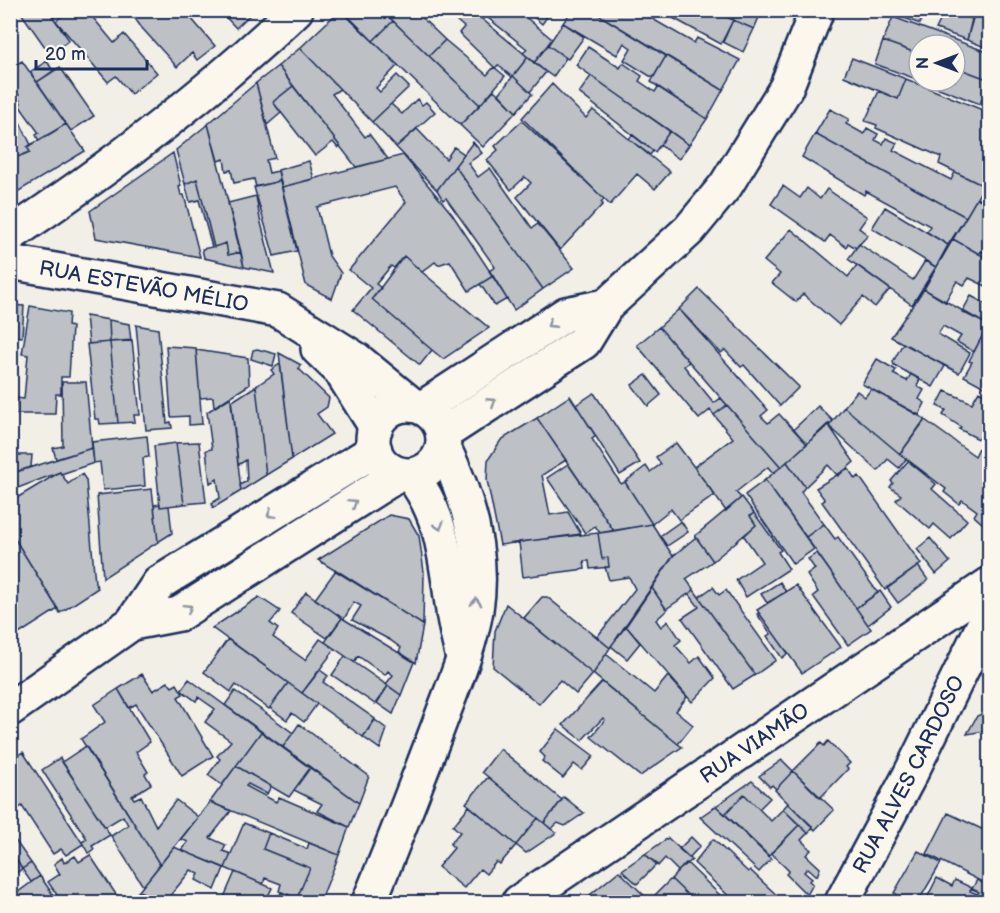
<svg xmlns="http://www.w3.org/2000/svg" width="1000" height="913" font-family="'Balsamiq Sans',sans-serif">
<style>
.building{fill:#bdc0c4;stroke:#1b2f5e;stroke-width:1.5}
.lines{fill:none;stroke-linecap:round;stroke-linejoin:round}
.street-casing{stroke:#1b2f5e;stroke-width:38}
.secondary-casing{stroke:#1b2f5e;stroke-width:38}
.street{stroke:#fbf7ec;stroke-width:33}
.secondary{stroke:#fbf7ec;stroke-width:33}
.oneway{stroke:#8b93a5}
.labels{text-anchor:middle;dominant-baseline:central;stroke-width:4.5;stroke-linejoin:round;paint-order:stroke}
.street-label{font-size:21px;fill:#1b2f5e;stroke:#fbf7ec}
</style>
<rect width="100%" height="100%" fill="#f2efe6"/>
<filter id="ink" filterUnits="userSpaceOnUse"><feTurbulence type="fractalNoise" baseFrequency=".0167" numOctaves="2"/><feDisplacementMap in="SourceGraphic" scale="12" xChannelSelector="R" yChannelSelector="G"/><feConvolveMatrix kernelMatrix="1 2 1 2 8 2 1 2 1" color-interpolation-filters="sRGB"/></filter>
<g filter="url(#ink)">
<path class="building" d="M19,10H48L69,40L50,54Z
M69,10H95L90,14L114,43L124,34L157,73L131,94L116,76L108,82L56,21Z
M129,10H184L215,46L197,60L192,53L177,67L141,27Z
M219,10H255L236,28Z
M340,10L398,65L376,88L380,92L397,75L409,87L372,122L300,48Z
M342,10H382L393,21L373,41Z
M382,10H423L419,15L445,40L429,56Z
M453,10H471L528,57L512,77L498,65L495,68L459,33L464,27L450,15Z
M478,10H517L552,39L534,63L523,53L527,49Z
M525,10H552L542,24Z
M572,10H591L666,56L653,78L624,60L631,48L624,43L617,55L563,23Z
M591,10H637L694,43L697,38L740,60L723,90Z
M658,10H713L733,20L721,44Z
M713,10H737L733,20Z
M737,10H762L754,29L733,20Z
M884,10H956L972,19L967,40L936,29L941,19L924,13L920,24Z
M975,11L990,16V49L967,40Z
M893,17L990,53V80L955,67V45H919V54L883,41Z
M733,20L754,29L743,52L723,42Z
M393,21L480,105L460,125L373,41Z
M563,23L584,37L568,59L548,45Z
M445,40L487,75L494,67L505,76L480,105L429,56Z
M883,41L919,54V80L875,64Z
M548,45L566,58L553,77L534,63Z
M588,47L620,68L623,63L642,76L639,81L655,92L658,87L707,119L689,145L576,65Z
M300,48L340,89L332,94L365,137L369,134L388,159L356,167L278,66Z
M666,56L723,90L707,119L651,82Z
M528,57L546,72L530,92L513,76Z
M852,58L906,79L898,99L844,76Z
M22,61L66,124L39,141L36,135L39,133L19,105L21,103L18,97L19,95L10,82V68Z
M47,61L53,71L37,82L30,72Z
M278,66L293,86L273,102L281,113L267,125L256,83Z
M60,67L94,116L71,131L37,82Z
M955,67L990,80V102L982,99L980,104L921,81H955Z
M513,76L532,94L516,112L499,94Z
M591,76L670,131L655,152L579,93Z
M906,79L990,113V167L986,174L990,177L984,186L939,164L941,157L876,128L877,125L865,121L879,91L898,99Z
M256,83L275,158L266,160L269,173L278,171L280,181L256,187L254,179L234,183L231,170L226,171L224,159L218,161L208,124Z
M552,84L586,118L593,110L670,172L655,189L637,174L610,205L522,118Z
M293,86L340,146L338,148L333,142L315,156L273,102Z
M494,90L516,112L483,147L460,125Z
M417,99L422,105L426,102L435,112L396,147L372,122L391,104L402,114Z
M13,108L31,145L27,147L30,152L10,160Z
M830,109L849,119L846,124L864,134L867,128L878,134L875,140L883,144L886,138L897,143L893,150L951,180L955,172L984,186L966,217L815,134Z
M522,121L604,199L601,202L603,204L560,250L517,197L531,183L525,177L511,190L487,160L498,150L495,146Z
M66,124L85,151L14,194L10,185V160L30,152L27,147Z
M208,124L241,252L228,255L226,243L214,247L197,179L185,184L176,150Z
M417,129L446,159L454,147L464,154L437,190L396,147Z
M670,131L689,145L679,159L660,145Z
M815,134L966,217L948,245L927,232L930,226L866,191L864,195L802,157Z
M632,135L653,151L650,155L629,139Z
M473,142L482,153L468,163L478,177L490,168L532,228L538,224L574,268L543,289L455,166Z
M173,153L181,186L179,187L181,195H184L200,257L96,238L90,211Z
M403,155L452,214L493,276L469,291L450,261L438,265L435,262L422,272L404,256L394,268L391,266L376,284L381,288L372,299L432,350L420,365L353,310L371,288L349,270L406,202L395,187L317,207L329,256L341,273L332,299L306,285L282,187Z
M309,161L314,179L282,187L278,170Z
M455,166L543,289L514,310L489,271L495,267L446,198L443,200L437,190Z
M197,179L214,247L226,243L228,255L241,252L244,267L204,258L202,249L212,247L199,200L190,202L185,184Z
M280,181L297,251L274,256L254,187Z
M783,186L800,198L807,188L820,199L827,189L867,217L859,228L868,235L856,248L848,243L846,247L830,235L825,242L771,204Z
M256,196L260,219L274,273L244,267L228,203Z
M977,198L990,204V260L987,259L988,255L981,251L979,254L953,239Z
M885,207L948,245L936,267L872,228Z
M791,229L848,277L857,265L890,289L875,307L863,297L839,325L803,294L796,302L772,283L780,274L764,261Z
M953,239L990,260V288L969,278L964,285L957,281L945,302L924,289Z
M859,244L913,280L925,261L936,267L912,305L848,259Z
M404,256L422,272L489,328L443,359L432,350L372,299Z
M493,276L507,299L495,306L480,284Z
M699,289L799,387L780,406L744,365L741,367L725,350L721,353L679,309Z
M924,289L988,325L974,352L957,342L961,336L943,326L938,334L970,353L959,373L891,337Z
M971,296L990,306V326L962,312Z
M10,305L24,306L22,337L10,336Z
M30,306L69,313L68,326L72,327L69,377H61V394H56L55,414H14L16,398L24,399L28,355L22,354Z
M679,309L768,410L761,416L768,423L779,414L807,444L781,467L659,327Z
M86,316L109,320L110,342L89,344Z
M109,320L129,324L131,341L110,342Z
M136,325L158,329L167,423L171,422L172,428L146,430Z
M988,325L990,326V390L964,376L972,362L969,361Z
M659,327L689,362L684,366L714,403L721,398L727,405L714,415L710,410L699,419L637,345Z
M132,340L140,415H134L135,422L118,423L110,342Z
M110,342L118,423L100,424L99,419H95L87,344Z
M903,343L945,366L933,387L894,365L893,362Z
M166,346L196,348L202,424L189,425V416L171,417Z
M257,349L276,354L273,366L251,359L253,350Z
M196,350L248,358L249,385L214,407L213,397L200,398Z
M279,353L301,365L298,368L329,398L327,407L317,414L332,434L292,459Z
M877,359L896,370L893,374L907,381L911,374L920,379L917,386L924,390L919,399L925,403L919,415L862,384Z
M280,364L292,459L266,475L256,386L274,374L271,370Z
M646,375L661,395L648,406L632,385Z
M62,382H86L92,448L56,459L53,448L63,446Z
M256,386L266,475L241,491L240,485L247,481L246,460L238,465L231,402Z
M871,389L925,419L900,454L844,407L857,391L865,397Z
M945,391L972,403L979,391L990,398V445L959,429L961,427L943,415L946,410L937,406Z
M594,393L640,463L620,475L576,405Z
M570,396L596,436L592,439L621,484L625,482L652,524L614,531L537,418Z
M231,397L241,491L213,508L212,503L220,498L217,479L210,483L206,450L212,449L207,412Z
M727,405L781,467L773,473L768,467L736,492L741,498L726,511L694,467L733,438L714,415Z
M818,406L833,421L807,444L794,429Z
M844,407L906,459L899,468L888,459L878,471L829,426Z
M10,411H14L10,474Z
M537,418L566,460L542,475L550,515L568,512L581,534L500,545L487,480L488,460L501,440Z
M925,420L975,456L979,448L990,453L984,463L990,467V530L974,516L977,511L962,500L959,504L944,492L946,489L900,454Z
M828,424L854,462L838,476L828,465L805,487L787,462Z
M147,436L149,457L143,458L145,486L103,490L100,462L94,463L92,442Z
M199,442L206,502L184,504L176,443Z
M176,443L184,504L160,507L154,446Z
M676,443L715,495L679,520L671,509L652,524L625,482L646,466L650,472L661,464L656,457Z
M92,448L94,463L61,474L60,472L10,491V474Z
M13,455H32L31,467L12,473Z
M908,461L936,484L932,489L967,520L951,539L934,524L930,529L896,500L901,495L890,487L893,483L891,481Z
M787,462L805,487L801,492L824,524L806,537L765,480Z
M568,464L614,531L600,533L595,526L585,533L547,478Z
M848,468L855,479L859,476L921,564L885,590L822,502L825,500L816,488Z
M60,472L68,484L82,474L86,480L95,583L98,588L60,613L10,531V502Z
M765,480L814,549L793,564L745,495Z
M152,489L158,542L103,578L97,495Z
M742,497L754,513L750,516L756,525L713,561L695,536Z
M160,504V507L169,506L172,533L158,542L154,505Z
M754,513L781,550L778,552L789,569L746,597L736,580L762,562L744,536L756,525L750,516Z
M389,515L409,519L419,536L424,572L423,625L318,560Z
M681,521L688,532L667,546L660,536Z
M652,524L673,556L610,648L597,637L635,589L629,577L609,580L605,567H609L608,558L602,559L598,533Z
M824,524L835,539L838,537L878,593L856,608L806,537Z
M10,531L58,609L11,639H10Z
M598,533L602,559L608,558L609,567L590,569L589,561H584L585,569L523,577L519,542Z
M696,537L713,561L686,579L694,590L666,609L652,588L673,556Z
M930,538L950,562L936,574L917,549Z
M817,553L871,629L848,645L813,596L818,592L807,575L815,569L808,559Z
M918,566L928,580L898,603L887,588Z
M336,570L423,625L416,663L399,652L401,648L390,640L352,620L361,606L354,602L344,619L315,599Z
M780,582L786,592L767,603L761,594Z
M796,585L841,647L802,673L757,610Z
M713,587L719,595L726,590L776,660L755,675L699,597Z
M652,588L667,610L656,620L661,627L668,621L681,640L675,645L691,663L699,656L715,678L692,702L626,626Z
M694,590L755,675L733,689L682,618L699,607L689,594Z
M880,591L891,607L868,625L856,608Z
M306,592L342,618L327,638L291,613Z
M259,597L280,611L270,623L278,629L273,637L305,660L320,639L335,649L302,693L212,628Z
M542,597H547L610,648L593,674L524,618Z
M506,604L593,674L576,694L560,680L539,704L493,667L495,631Z
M759,613L788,653L782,658L767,636L771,634L757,614Z
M342,618L414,662L401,695L386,684L393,675L388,671L385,675L358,656L354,662L325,642Z
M626,626L640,643L627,659L611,646Z
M228,639L288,683L269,709L236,685L231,692L204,672Z
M606,654L654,693L668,676L687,697L676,711L693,725L678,744L593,674Z
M345,656L388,686L375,704L332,675Z
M320,670L328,676L323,682L375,719L363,737L302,693Z
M142,674L153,691L168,682L172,687L177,684L183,694L178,697L213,756L182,776L136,704L129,708L118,689Z
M189,679L261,732L222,785L208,775L220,759L217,756L231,741L205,722L215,709L198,697L196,701L181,690Z
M602,682L678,744L682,747L640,776L591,737L605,720L603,718L582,740L563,725Z
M288,683L317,704L304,722L292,713L287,720L270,708Z
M388,686L401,695L393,714L377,703Z
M118,689L150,742L136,752L148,772L145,774L151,784L132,796L134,799L141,796L156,826L176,800L198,817L160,865L81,739L105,722L94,705Z
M235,691L293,733L283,747L225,705Z
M990,710V730L967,734L977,716Z
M375,720L387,729L380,749L363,737Z
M299,724L369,776L359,803L283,747Z
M558,729L594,756L582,770L574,764L563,778L542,761L545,757L540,752Z
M261,732L310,768L289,797L236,766Z
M828,741L850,763L846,767L848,769L820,798L793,771L821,743L824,746Z
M86,746L160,865L143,886L111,836L128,825L123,816L105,827L62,762Z
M500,749L562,800L544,823L482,772Z
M23,752L83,844L66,855L61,849L53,854L22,806L10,814V760Z
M60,758L110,835L92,846L94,849L88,853L82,842L87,839L42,770Z
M782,760L793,771L776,789L772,785L770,787L759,776Z
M236,766L271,786L267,794L248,784L246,786L276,802L279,797L349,827L339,855L210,802Z
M310,768L359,803L349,827L317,811L322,804L294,790Z
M793,771L834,810L815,830L775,790Z
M488,777L538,818L516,845L466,803Z
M752,781L770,798L759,809L744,794L725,814L716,806Z
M744,794L771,821L783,809L799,825L769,856L725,814Z
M564,797L584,813L565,826L558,823L551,829L544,823Z
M210,802L231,811L210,838L226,845L223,851L231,854L225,868L181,850L188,842L181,839Z
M788,803L813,827L808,833L783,809Z
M469,806L516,845L500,864L496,862L486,874L480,869L464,888L438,867L454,848L450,844L460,832L453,826Z
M716,806L771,859L759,872L700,817Z
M948,813L990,833V882L985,880L984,883L927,854Z
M538,818L556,833L526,853L516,845Z
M244,823L269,833L263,849L310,868L297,898L279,891L281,884L265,878L263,884L225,868Z
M799,825L808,833L801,840L811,850L806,855L820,868L817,876L808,868L804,872L812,879L809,881L813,884L807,895L786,874L789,871L771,853Z
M10,833L31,863L22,869L10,849Z
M269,833L307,849L309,843L339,855L320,902H307L297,898L310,868L263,849Z
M691,837L700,846L689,858L679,849Z
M668,838L692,860L678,871L665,858L658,866L645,854Z
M713,839L748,872L750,870L784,902H735L694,863Z
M174,847L224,868L215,890L196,880L199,874L191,870L165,902L139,891Z
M10,849L22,869L10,877Z
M918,851L941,863L918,902H911L894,893Z
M645,854L657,864L637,884L622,870Z
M90,855L121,902H62L48,882L60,874L54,864L62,858L64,863L75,856L79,862Z
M31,863L40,876L31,882L22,869Z
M686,863L688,864L727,902H695L671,879Z
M619,871L651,902H589L585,899Z
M235,872L272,888L268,896L278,900L281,892L307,902H222Z
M40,876L58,902H10V898Z
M937,878L952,886L955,880L972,888L970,891L977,894L979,892L972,889L977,880L990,887V902H925Z
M671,879L695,902H663L655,895Z
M139,891L153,898L149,902H128Z"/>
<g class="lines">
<g class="street-casing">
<g id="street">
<path d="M10,235C110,168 208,94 296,10"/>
<path id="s1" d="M10,262L278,310L356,359L412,405"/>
<path d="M318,349L340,370L376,427"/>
<path d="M411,475C442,514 445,556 452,604C454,621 458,638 462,654"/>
<path d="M369,902C394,842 418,780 441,719C454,684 470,647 476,610C485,554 467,495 443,446"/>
<path id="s2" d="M519,902L990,584"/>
<path id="s3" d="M842,902L911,773L990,612"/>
</g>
</g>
<g class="secondary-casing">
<path id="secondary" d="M373 440a35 35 0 1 1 70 0a35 35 0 1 1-70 0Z
M424,407L566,314L606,306
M443,434L584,342L606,306L689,230L726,185L786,88L817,10
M132,623L159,583L375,450
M10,709L132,623L179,614L399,474"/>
</g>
<use href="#street" class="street"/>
<use href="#secondary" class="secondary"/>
</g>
<defs><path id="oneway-chevron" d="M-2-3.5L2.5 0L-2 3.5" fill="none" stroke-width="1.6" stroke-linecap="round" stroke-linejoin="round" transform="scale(1.5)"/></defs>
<g class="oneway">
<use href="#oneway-chevron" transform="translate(551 324) rotate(147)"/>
<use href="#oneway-chevron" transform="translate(492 402) rotate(-33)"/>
<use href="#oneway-chevron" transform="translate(353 503) rotate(-32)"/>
<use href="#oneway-chevron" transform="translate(271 514) rotate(148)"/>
<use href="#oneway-chevron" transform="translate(439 526) rotate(73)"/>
<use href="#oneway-chevron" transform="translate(476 602) rotate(-88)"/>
<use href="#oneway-chevron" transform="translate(188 608) rotate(-32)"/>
</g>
</g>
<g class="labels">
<g class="street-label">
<text stroke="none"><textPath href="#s1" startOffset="136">RUA ESTEVÃO MÉLIO</textPath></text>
<text stroke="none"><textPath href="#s2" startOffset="284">RUA VIAMÃO</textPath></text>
<text stroke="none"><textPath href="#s3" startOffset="144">RUA ALVES CARDOSO</textPath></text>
</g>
</g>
<rect width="1000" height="913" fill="none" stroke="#fbf7ec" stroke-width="36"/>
<rect x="18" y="18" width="964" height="877" fill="none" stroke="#1b2f5e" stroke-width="2" filter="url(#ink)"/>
<g transform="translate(937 63) rotate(270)"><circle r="28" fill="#fbf7ec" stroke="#a1a7b3" stroke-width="1.5"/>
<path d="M0-4.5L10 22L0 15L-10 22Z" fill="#1b2f5e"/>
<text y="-9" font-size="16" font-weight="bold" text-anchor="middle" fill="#1b2f5e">N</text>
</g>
<path d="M36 60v9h111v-9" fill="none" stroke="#1b2f5e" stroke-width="3"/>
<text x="45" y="60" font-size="18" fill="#1b2f5e" stroke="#fbf7ec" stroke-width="4.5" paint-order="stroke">20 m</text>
</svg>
